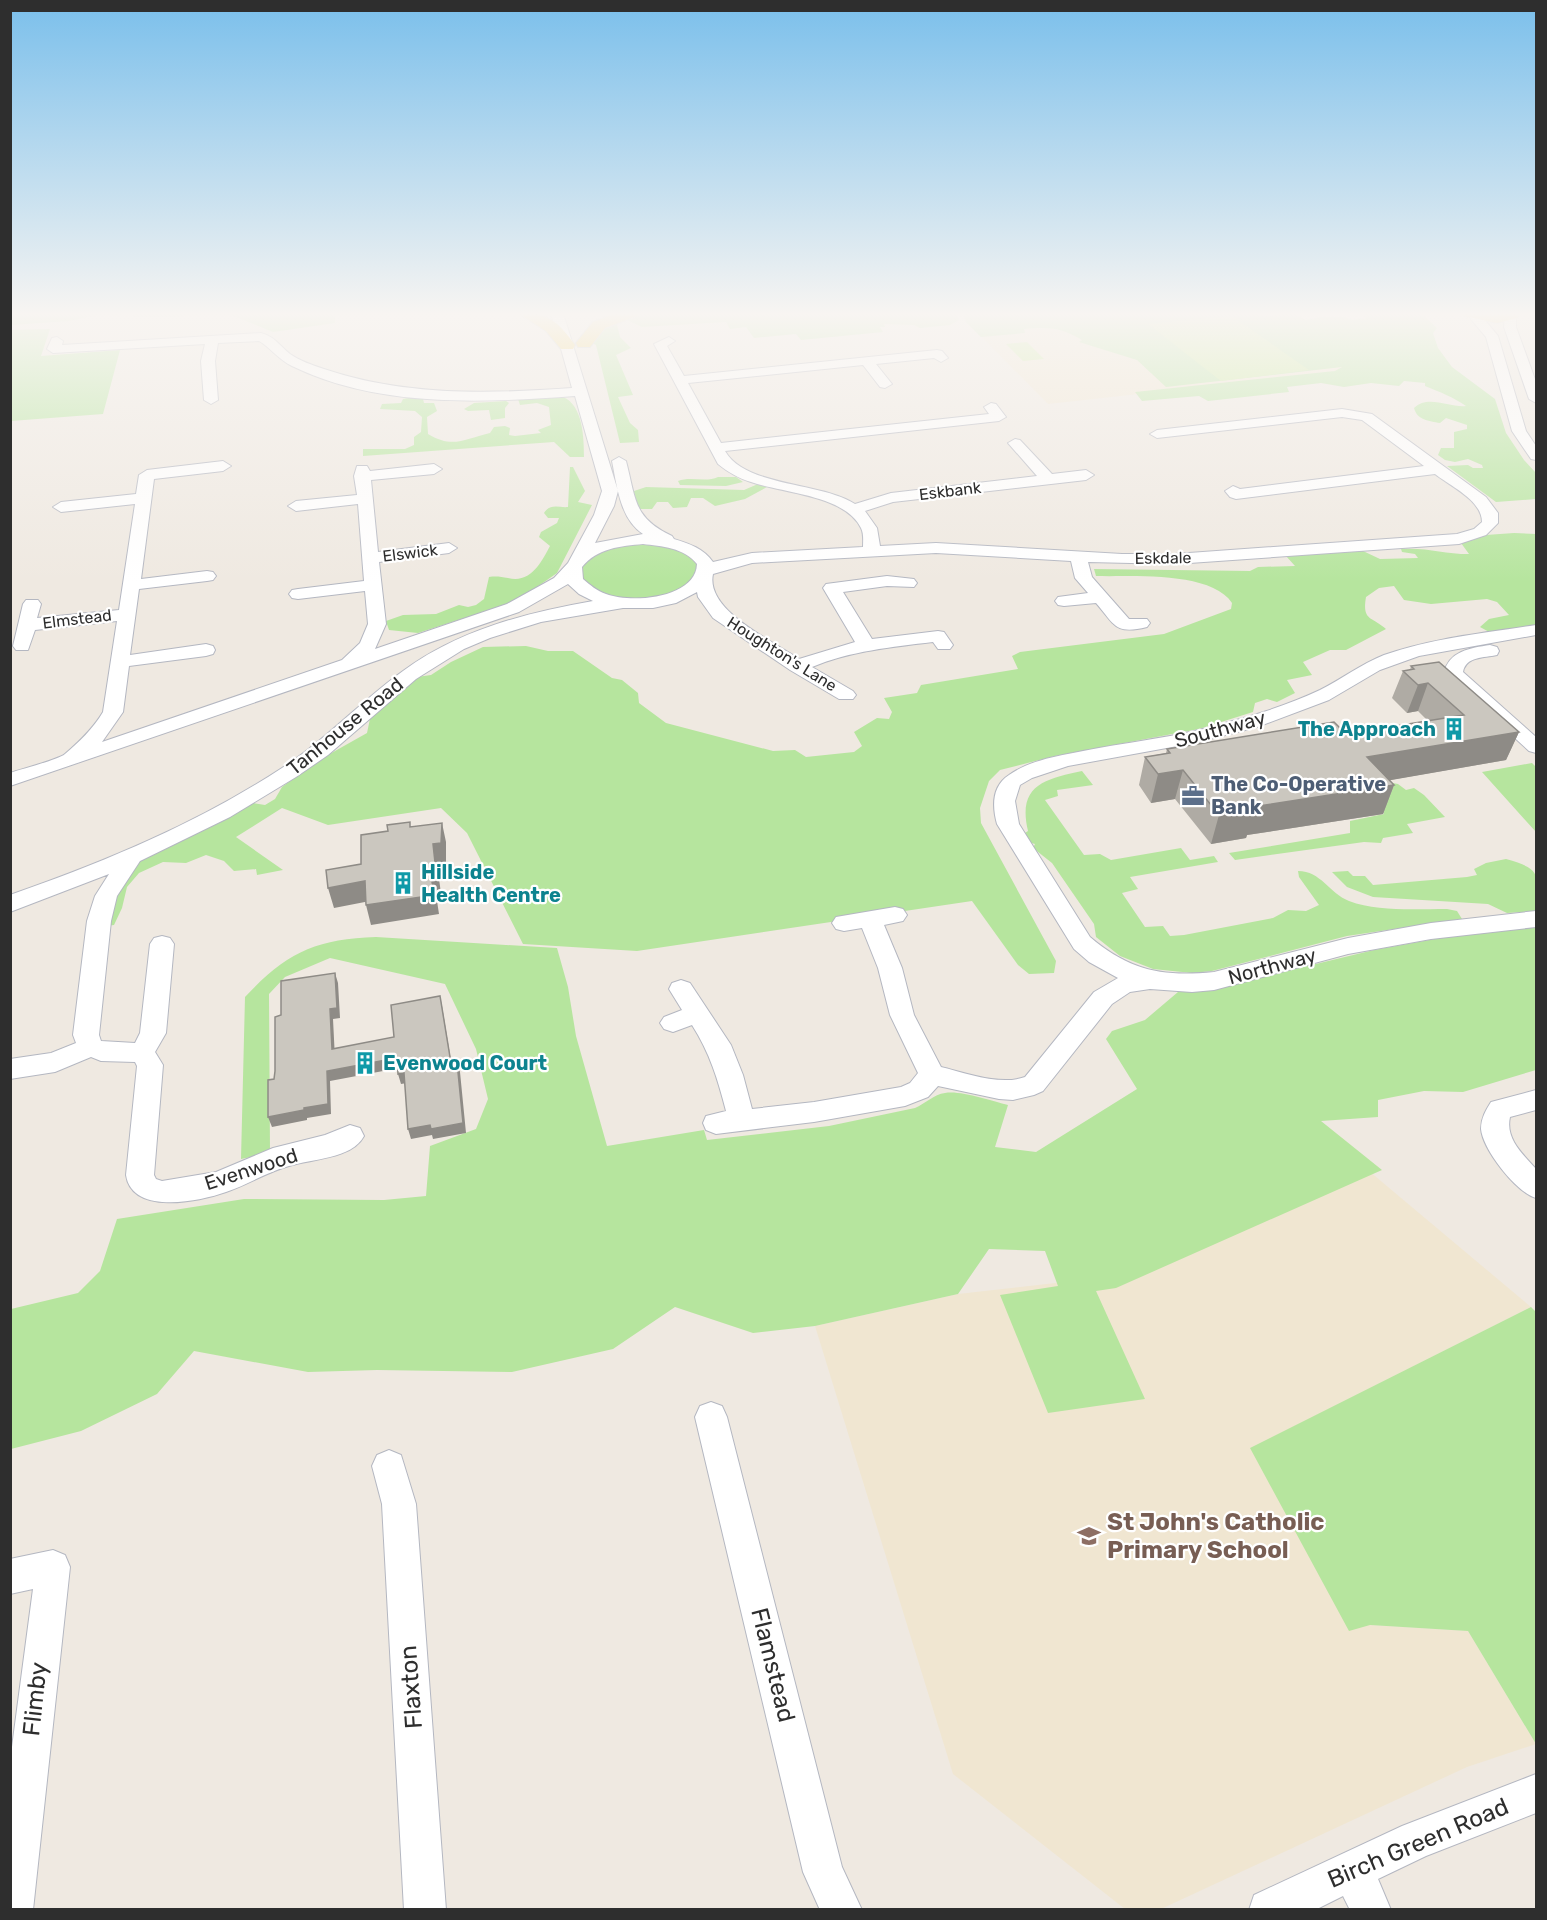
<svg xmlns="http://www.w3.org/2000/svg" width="1547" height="1920" font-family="Rubik,sans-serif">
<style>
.education{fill:#f0e6d1}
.green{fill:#b6e59e}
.pitch{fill:#c9ec9a}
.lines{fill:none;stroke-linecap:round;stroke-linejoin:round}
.minor-casing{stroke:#b4b7c1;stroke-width:2}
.major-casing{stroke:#c9c9c9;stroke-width:2}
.minor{fill:#fff;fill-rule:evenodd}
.major{fill:#f2d163;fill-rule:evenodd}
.wall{fill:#afaba4}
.shaded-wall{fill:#8e8b86}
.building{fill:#cbc7bf;stroke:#8e8b86;stroke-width:1.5}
.labels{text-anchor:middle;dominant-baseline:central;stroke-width:4.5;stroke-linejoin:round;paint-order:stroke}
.far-street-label{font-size:16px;fill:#2e2e2e;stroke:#fff}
.street-label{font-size:20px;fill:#2e2e2e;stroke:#fff}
.culture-label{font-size:20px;font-weight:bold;fill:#0d838f;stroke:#fff;text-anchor:start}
.service-label{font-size:20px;font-weight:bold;fill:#4e5e75;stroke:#fff;text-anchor:start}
.near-education-label{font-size:24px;font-weight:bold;fill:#785e54;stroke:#fff;text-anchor:start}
.near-street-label{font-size:24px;fill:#2e2e2e;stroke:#fff}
</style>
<rect width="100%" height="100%" fill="#efe9e1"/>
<path class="education" d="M1094,322L1366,369L1048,404L968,323Z
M1363,1166L1531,1307L1251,1448L1370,1625L1468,1631L1536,1744L1467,1767L1161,1909H1125L953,1774L815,1326L958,1294L1082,1280Z"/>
<path class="green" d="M11,313H122L121,316L97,315L69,321L11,325Z
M133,313H473L471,315H335V323L273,332L231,315L133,317Z
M645,313H956L959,320L950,325L920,328L914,325L884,324L885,327H880L883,332L801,340L796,334L754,338L746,327L730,329L726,322L642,327L623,318Z
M963,313H1252L1265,316L1292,313L1306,320L1320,317H1346L1352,320L1366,318L1363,313H1421L1437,328L1433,333L1438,348L1452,367L1495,399L1506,433L1524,460L1536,473V499L1496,502L1447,466L1468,465L1473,468H1483L1482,465L1468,459L1455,462L1445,460L1438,455L1441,448H1454V432L1467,429V425L1446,418L1440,423C1429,421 1417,420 1414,408C1428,394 1450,408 1466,406C1453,397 1440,392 1425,386V383L1404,381L1399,386L1371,383L1344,387L1321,383L1287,387L1289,392L1208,401L1199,396L1142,401L1135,392L1335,371L1342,367L1166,387L1137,360L1079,342L1082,340C1060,327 1049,327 1024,329L1025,333L981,337L966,322Z
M610,325H617L620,337L631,348L616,355L633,395L618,397L630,423L638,430L639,442L620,443L596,345L590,342L596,332Z
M50,329L41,356L120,350L103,414L11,421L10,330Z
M414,397L423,399L424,403H434L437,411L427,417L428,434C453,449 464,439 490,433L494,427L505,426L510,428L509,435L515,436L541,433L538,430L551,425L549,407L537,403L520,405L518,399L563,397C583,405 584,438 584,457H570L554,442L363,456V449H405L414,445V437L421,432L422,417L415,411L380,409L382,404L401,403L403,399Z
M506,401L509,403L505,408V418L491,420L489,410L468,411L464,409L474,403Z
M570,467H573L585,491L578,502L592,505L557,573L527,594L508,604L418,633L389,630L386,621L403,615L436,614L459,605L468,607L476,605L484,599L489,577C497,576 501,577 508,578C531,584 542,561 550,546L539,537L541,532L557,523L559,518H548L544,513C550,503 559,508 568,507Z
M718,477H736L743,482L726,486L680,485L678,481C691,476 706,483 718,477Z
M758,484L767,487L745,499L715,506L703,498H691L687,507L673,508L668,502H657L652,509H640L631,492L646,487L744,490Z
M1514,533L1536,534V626L1491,633L1480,627L1489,619L1509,615L1497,602L1487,599L1431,604L1404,600L1394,586L1379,588L1366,597C1362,621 1371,616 1386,629L1346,650H1330L1303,662L1312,675L1287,680L1295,693L1277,702L1267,699L1255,703L1253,712L1199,729L1055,756L1000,770L989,781L980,808L981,823L1056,961L1054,973L1029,974L1018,965L972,901L637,951L523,944L467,833L441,808L328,825L282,808L236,837L283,870L257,875L256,869L234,871L224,861L206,855L186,863L163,862L139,873L127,887L122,908L114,925L90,928L132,860L252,803L265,805L275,799L282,787L319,760L367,733L371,714L417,677L431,675L451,662L483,647L526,646L548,651H573L612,678L622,680L638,693L639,703L666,723L773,751L795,750L806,757L854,752L862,746L854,732L877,718L889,719L892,712L884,698L917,693L921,685L1018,669L1012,656L1020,652L1164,634L1231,609L1232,603C1211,571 1132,577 1096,576L1094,569L1250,571L1258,567L1295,566L1286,556L1363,551L1380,559L1418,558L1415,554L1402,552L1401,549C1426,547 1444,554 1469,554L1461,543L1486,535Z
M647,542C665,546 698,548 698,572L689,585L670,595L644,600L605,596L581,581C581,577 579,571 581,567C587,548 631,544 647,542Z
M1532,763L1536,767V832L1482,772Z
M1082,771L1093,785L1057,790L1058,796L1045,800L1084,855L1100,854L1111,860L1181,848L1190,860L1214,856L1218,862L1130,877L1138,889L1122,893L1145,927L1163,926L1170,936L1184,935L1273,918L1288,910L1306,911L1319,905L1299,877L1298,871C1321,871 1329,893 1349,901C1378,912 1416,909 1447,909L1457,911L1462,919L1347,936L1212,971L1192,973L1153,969L1120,956L1096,937L1094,924L1052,863L1033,848L1035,844L1024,841L1022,835L1028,831C1017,785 1045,779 1082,771Z
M1387,782L1398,784L1406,790L1414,788L1424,795L1445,817L1407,824L1413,833L1383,838L1381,843L1364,842L1235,860L1229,853L1350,833V821L1384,814L1377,800Z
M1506,859C1545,870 1536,875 1536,911L1507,913L1488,904L1373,897L1347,887L1332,872L1348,871L1353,876H1365L1373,885L1467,877L1477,875L1474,869L1486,863Z
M1536,926V1070L1463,1092L1424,1091L1378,1100V1117L1321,1121L1382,1170L1116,1288L1096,1291L1145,1399L1048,1413L1000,1295L1058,1286L1045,1251L989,1249L958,1294L815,1326L753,1333L675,1307L613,1349L512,1372L377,1370L308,1372L194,1351L157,1394L81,1431L11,1449V1309L78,1293L100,1271L117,1219L244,1199L384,1200L426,1196L430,1146L476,1129L488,1099L476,1049L445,984L330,958L285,977L269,994L270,1153L241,1159L245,997C286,953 315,939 376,937L557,948L568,987L576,1036L607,1146L704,1130L707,1140L829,1126L915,1108C925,1104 934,1094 945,1093C960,1090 992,1101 1008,1105L995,1147L1036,1152L1137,1089L1106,1039L1112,1031L1145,1020L1178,992L1229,985L1374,950L1462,934Z
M1531,1307L1536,1312V1744L1468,1631L1370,1625L1349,1631L1250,1448Z"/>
<path class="pitch" d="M1232,316L1309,370L1221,381L1148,324Z
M1027,342L1044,359L1023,361L1006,344Z"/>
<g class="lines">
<g class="minor-casing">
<path id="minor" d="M551,313H563L618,491L614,506L595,543L643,534C620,519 617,486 612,461L619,457L626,461C636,499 633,518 672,536L674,539C690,544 703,548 713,562L752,553L863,547C863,541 864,534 861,528C845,495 782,493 751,482C738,478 728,472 718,464L654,344L669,337L675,341L667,346L684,376L937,350L942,351L948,358L941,362L934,358L876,364L892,384L885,388L880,387L863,365L688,383L721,443L989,414L984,407L991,403L996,404L1006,417L999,421L725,451C745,487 822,482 855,504L891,493L1037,476L1008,443L1015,439L1020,440L1052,474L1086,470L1094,475L1086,480L893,502L865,511L877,528L880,546L936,543L1122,554H1175L1457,534L1474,529L1482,522C1482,500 1450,486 1435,474L1236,499L1230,497L1225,491L1233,486L1240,489L1424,466L1362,420L1342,417L1157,438L1150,434L1157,430L1342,409L1372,414L1486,497L1498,513V523L1486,535L1459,544L1175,564L1088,562L1092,577L1129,619H1147L1150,623L1147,627C1115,635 1115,625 1096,603L1064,606L1058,605L1055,601L1058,597L1088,593L1075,578L1071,561L936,553L752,563L713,574C705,610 772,641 799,659L855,642L823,588L826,584L887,576L914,579L917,583L914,587L887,586L843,592L872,639L938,631L944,632L953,645L950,649H938L933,642C892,647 850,651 812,667L853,691L856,695L853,699H839L790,670L713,618L698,597L697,592L676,603L653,608H623L541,622L490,638L464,649L416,679L328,755L296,777L230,817L140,861L117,896L111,921L99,1035L101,1041L135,1043L140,1033L150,944L154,938L162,936L170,938L174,944L166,1033L155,1052L163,1065L154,1175L156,1179L162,1181L216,1172L273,1148L325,1135L350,1125L360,1128L364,1136C352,1159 311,1159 289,1166C267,1172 247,1185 226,1192C198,1202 132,1215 126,1175L137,1066L135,1062L101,1061L91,1057L55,1072L10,1079V1059L51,1053L76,1043L73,1035L87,921L95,896L109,874L10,912V895C105,862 198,823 282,768C326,740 361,701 403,671C459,630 525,613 593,601L579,594L568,584L519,612L10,786V773C21,769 58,760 65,754C79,742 93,729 103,712L117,621L35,630L28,650H16L13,646L23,604L26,600H38L41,604L37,618L119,610L135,504L61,512L53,507L61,502L136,494L139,475L147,470L223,461L231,466L223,471L154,479L141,579L207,571L213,572L216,576L213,580L207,581L139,589L130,655L206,644L213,646L215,650L213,654L206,656L129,666L123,712L102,742L342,660L360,643L368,624L365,591L298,599L292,598L289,594L292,590L298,589L364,581L358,504L296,511L288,506L296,501L357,495L354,476L357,466H367L370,471L434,464L442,469L434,474L371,480L378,552L449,543L457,548L449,553L379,562L386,624L375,649L507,604L554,578L568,563L594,515L602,491L575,396C482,403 378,408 292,366C279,360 271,348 259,341L218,343L215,361L218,400L211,404L204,400L201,361L205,344L53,353L47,349L52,338L57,337L63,341L62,345L261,333C274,336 280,346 290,354C300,361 312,365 324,369C404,396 488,394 572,388ZM643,544C661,546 685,548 697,564C696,598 632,604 606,594C597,591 590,585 583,579L582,567C597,548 621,546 643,544Z
M1469,313H1479L1498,336L1526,431L1536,446V460L1531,459L1512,431L1486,337L1470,318Z
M1505,313L1516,315V327L1536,382V403L1529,399L1504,327Z
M1536,625V635L1419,656L1380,670L1329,700L1257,727L1194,743L1068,766L1032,778L1020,785L1015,801L1019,824L1090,937C1130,971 1163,977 1214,972L1348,938L1431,923L1536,911V927L1431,939L1348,954L1214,990L1192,992L1150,989L1130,992L1112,1004L1043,1091L1034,1095L1013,1100L999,1099L938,1086L928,1097L905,1106L814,1122L716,1134L706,1130L703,1123L706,1116L726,1111C718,1080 710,1053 692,1025L673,1032L664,1029L660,1023L664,1017L682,1010L669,989L672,983L681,980L690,983L731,1045L743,1075L752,1109L814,1102L901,1087L910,1083L918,1073L890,1015L878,968L862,928L844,931L836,929L832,923L836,917L895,907L903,909L907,915L903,921L884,925L902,968L914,1015L941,1067C966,1073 1000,1086 1025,1077L1094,992L1118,978L1089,962L1074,949L997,824C992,806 992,786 1009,775C1027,762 1052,757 1073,753C1124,742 1176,738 1225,723C1257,715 1290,704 1320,690C1342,679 1361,664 1384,655C1433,638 1485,633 1536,625Z
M1490,645L1497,647L1499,651L1497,655C1484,658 1466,656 1463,672L1536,737V753L1529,751L1444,673C1449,651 1470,648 1490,645Z
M1536,1090V1110L1510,1117C1505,1139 1523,1154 1536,1169V1198C1516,1192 1483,1150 1481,1129C1481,1118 1486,1110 1491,1102Z
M711,1402L722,1406L727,1417L842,1867L862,1910H820L803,1872L695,1417L700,1406Z
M389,1450L401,1455L416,1504L446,1910H404L382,1504L372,1466L377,1455Z
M53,1550L65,1555L70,1567L33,1910H10V1762L33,1589L10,1594V1559Z
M1536,1774V1813L1426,1856L1378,1879L1391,1910H1350L1343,1896L1315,1910H1249L1254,1895L1402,1826Z"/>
</g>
<g class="major-casing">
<path id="major" d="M518,313C548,313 558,321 575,345L573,349H561L546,331Z
M616,313H639L637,316L605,328L590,347H578L576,343L593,322Z
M1462,313H1518L1519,315L1517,318L1497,323L1464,316Z"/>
</g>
<use href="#minor" class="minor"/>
<use href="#major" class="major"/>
</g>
<path class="wall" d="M1411,666L1519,732L1506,760L1390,780L1394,785L1383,814L1247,835L1246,838L1211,844L1175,799L1151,803L1139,785L1145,757L1166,753L1167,749L1346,734L1428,721L1418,711L1407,713L1392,698L1403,671L1410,670Z"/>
<path class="shaded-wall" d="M1428,683L1418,711L1407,713L1418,685Z
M1519,732L1506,760L1357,786L1367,757Z
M1183,770L1175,799L1151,803L1158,774Z
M1394,785L1383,814L1247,835L1246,838L1211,844L1219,815L1252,807Z
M442,823L446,842V863L437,864L442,901H437L439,914L371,925L366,905L432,882L433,844Z
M365,881L370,901L334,908L328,888Z
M335,973L338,983L340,1018L333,1019L335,1059L332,1049L330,1009Z
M440,996L442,1006L453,1073L451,1063Z
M397,1058L399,1068L330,1081L331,1114L307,1118V1120L272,1127L268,1117L304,1108L327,1071Z
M457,1062L460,1072L466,1133L433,1139L432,1135L411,1139L408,1129Z
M404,1073L407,1083L401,1084L398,1074Z"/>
<path class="building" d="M1439,662L1519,732L1367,757L1394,785L1252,807L1255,809L1219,815L1183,770L1158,774L1145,757L1170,753L1167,749L1334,722L1346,734L1464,715L1428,683L1418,685L1403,671L1414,669L1411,666Z
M410,822V827L442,823L441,843L433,844L437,881L432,882L435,895L366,905L365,881L328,888L326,870L361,864V835L388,831L387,825Z
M335,973L337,1008L330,1009L332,1049L394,1037L391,1005L440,996L451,1063L457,1062L463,1123L431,1129L430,1125L408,1129L404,1073L398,1074L397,1058L327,1071L328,1104L304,1108V1110L268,1117V1080L274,1079L275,1071V1017L281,1015V981Z"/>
<linearGradient id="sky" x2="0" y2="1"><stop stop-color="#7abfeb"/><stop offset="0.54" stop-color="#f8f5f2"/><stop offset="1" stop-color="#f8f5f2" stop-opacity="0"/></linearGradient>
<rect width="1547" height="582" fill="url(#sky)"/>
<defs>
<g id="building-bare" transform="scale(1.8)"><path d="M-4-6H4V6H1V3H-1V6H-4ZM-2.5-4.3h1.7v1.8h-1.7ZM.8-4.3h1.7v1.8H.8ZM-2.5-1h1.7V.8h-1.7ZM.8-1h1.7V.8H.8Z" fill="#0f9aa8" stroke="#fff" stroke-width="2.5" paint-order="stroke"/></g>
<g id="office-bare" transform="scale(1.8)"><path d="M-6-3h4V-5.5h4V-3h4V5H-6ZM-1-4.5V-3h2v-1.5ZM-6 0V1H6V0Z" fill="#5c6f8a" stroke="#fff" stroke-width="2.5" paint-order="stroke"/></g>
<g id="school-bare" transform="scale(1.8)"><path d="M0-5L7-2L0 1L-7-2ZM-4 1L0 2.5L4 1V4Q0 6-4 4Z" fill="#8d6e63" stroke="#fff" stroke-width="2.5" paint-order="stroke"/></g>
</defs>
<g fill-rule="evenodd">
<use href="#building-bare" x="1454" y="729"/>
<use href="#office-bare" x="1193" y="796"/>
<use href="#building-bare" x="403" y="883"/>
<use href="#building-bare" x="365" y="1063"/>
<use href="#school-bare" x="1089" y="1536"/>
</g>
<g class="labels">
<g class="far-street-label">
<text transform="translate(950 491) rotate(-7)">Eskbank</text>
<text transform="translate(410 553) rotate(-7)">Elswick</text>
<text transform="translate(1163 558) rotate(-1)">Eskdale</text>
<text transform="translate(77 619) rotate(-7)">Elmstead</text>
<text transform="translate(782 654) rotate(32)">Houghton's Lane</text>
</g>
<g class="street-label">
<text transform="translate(345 726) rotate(-39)">Tanhouse Road</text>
<text transform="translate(1220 729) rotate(-15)">Southway</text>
<text transform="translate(1272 966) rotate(-15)">Northway</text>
<text transform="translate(251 1169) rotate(-18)">Evenwood</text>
</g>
<g class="culture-label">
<text x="1436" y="729" text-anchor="end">The Approach</text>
<text x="421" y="872">Hillside<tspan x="421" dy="23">Health Centre</tspan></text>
<text x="383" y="1063">Evenwood Court</text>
</g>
<g class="service-label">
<text x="1211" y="784">The Co-Operative<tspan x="1211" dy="23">Bank</tspan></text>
</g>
<g class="near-education-label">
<text x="1107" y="1522">St John's Catholic<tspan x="1107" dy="28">Primary School</tspan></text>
</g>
<g class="near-street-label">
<text transform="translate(773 1665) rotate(76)">Flamstead</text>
<text transform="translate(411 1687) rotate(-94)">Flaxton</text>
<text transform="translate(35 1699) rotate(-84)">Flimby</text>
<text transform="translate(1418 1843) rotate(-23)">Birch Green Road</text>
</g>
</g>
<rect width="1547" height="1920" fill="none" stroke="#2e2e2e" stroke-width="24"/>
</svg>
